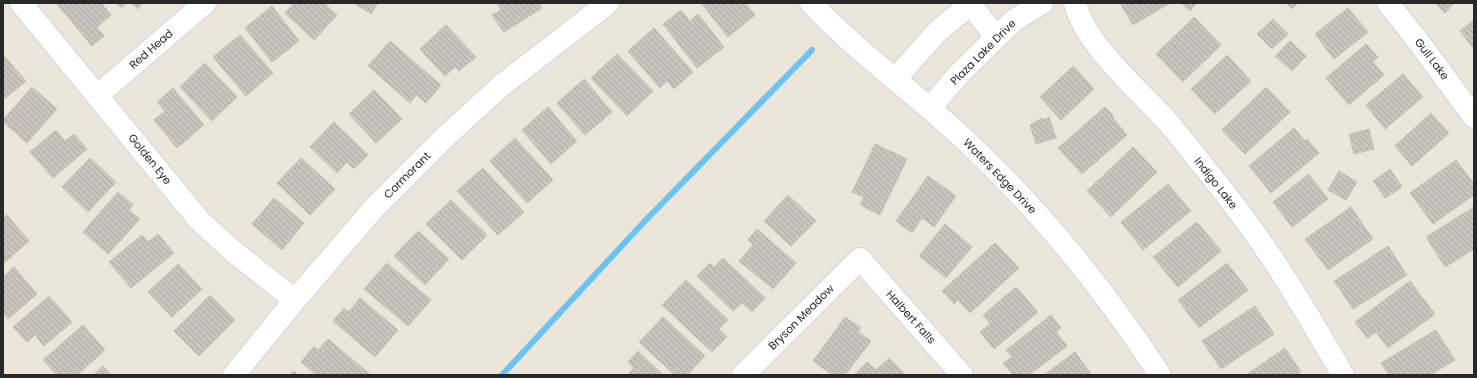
<svg xmlns="http://www.w3.org/2000/svg" width="1477" height="378" font-family="Poppins,sans-serif">
<style>
.lines{fill:none;stroke-linecap:round;stroke-linejoin:round}
.stream{stroke:#6bc4ef;stroke-width:6}
.building{fill:url(#building-back-hatch);stroke:#c6c1b4}
.minor-casing{stroke:#cfd2e2;stroke-width:24}
.minor{stroke:#fff;stroke-width:22}
.labels{text-anchor:middle;dominant-baseline:central;stroke-width:4;stroke-linejoin:round;paint-order:stroke}
.street-label{font-size:11px;fill:#282828;stroke:#fff}
</style>
<defs>
<pattern id="building-back-hatch" width="6" height="6" patternUnits="userSpaceOnUse"><rect width="6" height="6" fill="#c9c4bd"/><path d="M-1 5l2 2M0 0l6 6M5-1l2 2" fill="none" stroke="#ada8a2"/></pattern>
</defs>
<rect width="100%" height="100%" fill="#ebe5da"/>
<g class="lines">
<path class="stream" d="M502,375L644,222L812,50"/>
</g>
<path class="building" d="M56,3H101L111,15L97,27L104,36L92,46Z
M116,3H126L122,8Z
M131,3H143L138,9Z
M294,3H324L337,15L314,40L285,13Z
M354,3H378L371,14Z
M497,3H538L542,8L504,32L492,15L501,10Z
M701,3H745L755,15L728,37Z
M1120,3H1170L1133,25Z
M1181,3H1197L1190,11Z
M1286,3H1298L1292,9Z
M1435,3H1454L1445,13Z
M272,6L299,41L272,62L245,28Z
M1348,8L1368,32L1334,59L1315,34Z
M681,10L690,21L698,14L724,47L697,68L663,24Z
M1194,17L1221,45L1183,82L1156,54Z
M1273,19L1288,34L1272,49L1257,34Z
M1474,20V49L1460,31Z
M446,25L476,57L459,71L455,67L445,76L420,49Z
M654,28L693,72L674,89L667,81L660,88L628,51Z
M240,35L273,73L246,96L213,57Z
M390,41L441,85L426,103L416,95L410,103L368,66Z
M1290,41L1306,56L1292,71L1275,56Z
M1366,44L1378,57L1373,62L1384,75L1349,105L1326,78Z
M617,54L653,91L627,116L591,78Z
M3,55L26,81L3,100Z
M1227,55L1251,81L1215,114L1191,89Z
M205,63L237,97L212,121L180,87Z
M1073,66L1094,89L1061,120L1040,97Z
M1403,74L1423,97L1385,129L1366,105Z
M584,79L612,112L585,135L557,103Z
M32,87L57,109L27,143L3,122V120Z
M1266,87L1290,112L1245,154L1222,130Z
M173,88L204,125L177,148L154,120L165,111L157,102Z
M374,90L402,119L376,143L349,114Z
M548,107L577,141L551,164L522,130Z
M1105,107L1114,117L1113,118L1127,135L1082,174L1058,148Z
M1431,113L1449,133L1412,166L1395,146Z
M1049,117L1056,138L1036,144L1030,125L1042,118V120Z
M334,122L368,155L354,169L347,162L337,173L310,147Z
M1294,128L1305,141L1307,139L1319,153L1271,193L1249,166Z
M1369,129L1374,149L1354,154L1349,134Z
M56,130L65,141L74,134L87,149L53,178L30,152Z
M515,138L553,180L527,203L490,161Z
M875,144L907,159L880,215L860,205L864,197L852,192Z
M1133,147L1157,172L1111,217L1087,191Z
M90,158L116,182L88,212L62,187Z
M301,158L335,189L310,215L277,183Z
M1456,160L1474,184V195L1433,224L1410,193Z
M483,168L524,212L498,235L457,191Z
M1390,169L1402,187L1385,198L1373,181Z
M1339,171L1357,182L1346,200L1328,190Z
M1309,174L1328,199L1292,227L1273,202Z
M928,176L956,196L934,227L922,218L912,233L896,221Z
M1168,184L1191,211L1143,250L1121,222Z
M118,192L133,205L129,210L140,219L108,254L83,232Z
M788,195L816,221L791,246L764,221Z
M274,198L304,223L282,250L252,224Z
M451,200L487,235L462,260L426,224Z
M1351,207L1373,239L1328,270L1305,239Z
M1474,207V249L1445,267L1426,237Z
M7,215L29,241L3,264V218Z
M1197,222L1221,251L1178,287L1153,257Z
M945,224L972,247L946,278L919,256Z
M757,229L796,263L773,289L739,261L753,245L748,240Z
M418,231L449,259L425,285L394,256Z
M158,234L174,253L131,288L109,262L142,235L148,242Z
M995,243L1019,268L970,313L958,300L954,304L942,291Z
M1388,246L1407,275L1353,309L1334,281Z
M723,258L765,298L752,312L742,303L733,311L697,276L710,263L714,267Z
M387,263L431,300L408,326L364,289Z
M1227,263L1248,290L1199,328L1178,300Z
M178,264L202,289L172,317L148,292Z
M14,267L37,294L8,319L3,313V277Z
M686,280L728,320L719,329L727,337L712,352L662,305Z
M1410,281L1435,314L1388,348L1376,332L1367,338L1355,322Z
M1016,287L1038,312L994,349L980,332L990,324L983,315Z
M210,295L235,320L199,356L174,331Z
M49,296L72,322L44,346L35,335L27,342L13,327Z
M360,298L398,330L375,357L333,321L344,308L349,312Z
M1255,306L1274,334L1221,369L1202,341Z
M1051,315L1061,328L1056,332L1067,346L1029,375H1013L1003,363L1012,357L1006,350Z
M663,317L705,356L687,375H675L639,342Z
M845,317L861,328L858,332L871,341L845,375H832L813,361Z
M83,325L105,350L77,375H57L43,360Z
M1436,330L1455,360L1430,375H1389L1381,363Z
M328,339L371,375H316L301,362L314,346L318,350Z
M1285,348L1301,372L1296,375H1246Z
M638,351L663,375H627L634,368L628,362Z
M1075,352L1092,375H1044Z
M889,358L904,373L902,375H854L867,362L876,370Z
M103,366L111,375H93Z
M293,371L299,375H290Z"/>
<g class="lines">
<g class="minor-casing">
<path id="minor" d="M21,3L199,220L234,252L295,300
M811,3C858,53 915,93 965,140C1039,209 1105,290 1160,375
M1075,3C1086,48 1143,92 1173,128C1199,161 1227,194 1251,228C1285,275 1314,325 1343,375
M1388,3L1421,45L1474,117
M970,4L996,37
M895,79L938,31L972,3
M98,95L205,3
M930,108L960,73L1013,21L1042,3
M234,375L295,300L375,207L444,138L502,85L608,3
M743,375L860,259L962,375"/>
</g>
<use href="#minor" class="minor"/>
</g>
<g class="labels">
<g class="street-label">
<text transform="translate(151 49) rotate(-41)">Red Head</text>
<text transform="translate(983 52) rotate(-45)">Plaza Lake Drive</text>
<text transform="translate(1432 59) rotate(53)">Gull Lake</text>
<text transform="translate(150 159) rotate(51)">Golden Eye</text>
<text transform="translate(407 175) rotate(-45)">Cormorant</text>
<text transform="translate(1000 176) rotate(46)">Waters Edge Drive</text>
<text transform="translate(1216 183) rotate(52)">Indigo Lake</text>
<text transform="translate(801 317) rotate(-45)">Bryson Meadow</text>
<text transform="translate(911 317) rotate(48)">Halbert Falls</text>
</g>
</g>
<rect width="1477" height="378" fill="none" stroke="#282828" stroke-width="8"/>
</svg>
